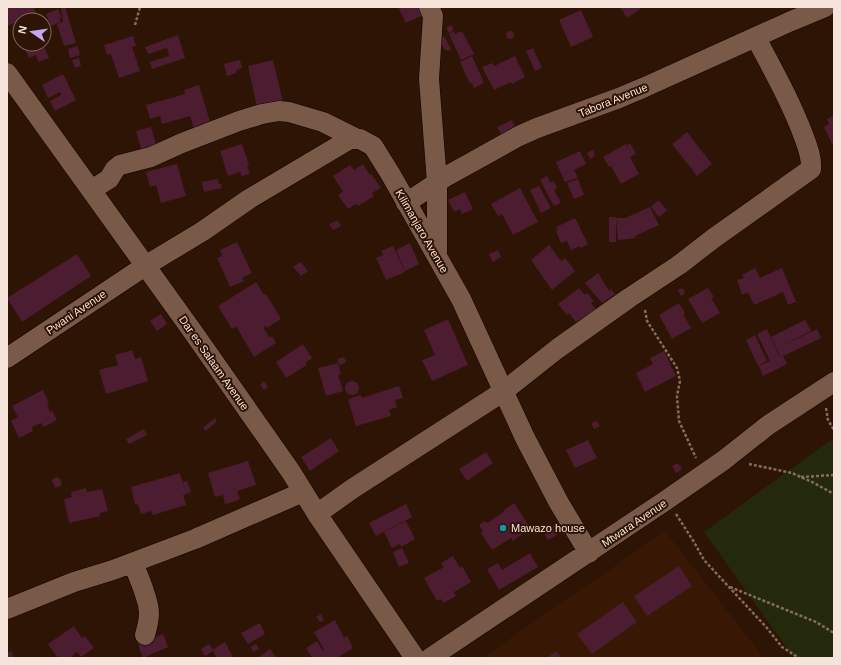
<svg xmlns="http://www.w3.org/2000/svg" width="841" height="665" font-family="Helvetica,sans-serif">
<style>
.built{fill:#381805}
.green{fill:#25290c}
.building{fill:#4c1c30}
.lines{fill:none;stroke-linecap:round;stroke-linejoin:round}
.street-casing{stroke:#140100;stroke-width:21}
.path{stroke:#846d60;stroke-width:2.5;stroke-dasharray:3 2;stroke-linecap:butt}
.street{stroke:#795a49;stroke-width:20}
.culture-dot{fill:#0f9aa8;stroke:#2e1405;stroke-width:1.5}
.labels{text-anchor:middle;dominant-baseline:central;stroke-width:4;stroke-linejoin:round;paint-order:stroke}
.street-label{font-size:11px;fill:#f6e3d9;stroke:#2e1405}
.poi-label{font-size:11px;fill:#f6e3d9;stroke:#2e1405;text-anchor:start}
</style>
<rect width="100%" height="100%" fill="#2e1405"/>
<path class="built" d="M665,531L764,658H482Z"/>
<path class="green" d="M834,438V658H794L704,532Z"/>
<path class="building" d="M7,7H34L36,13L29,15L30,18L20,20V21L7,26Z
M65,7L76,43L64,46L57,24L63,22L61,8Z
M398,7H423L426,14L406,23Z
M620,7H643L627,18Z
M58,9L62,18H59L61,22L51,26L46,14Z
M581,10L593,37L571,47L559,20Z
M451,25L454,30L449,33L446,28Z
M20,30V44L18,45L13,33Z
M506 35a4 4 0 1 1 8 0a4 4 0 1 1-8 0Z
M454,31L455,34L462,31L474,54L461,60L449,34Z
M178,35L185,58L152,69L150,62L169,56L167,48L148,54L145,47Z
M133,36L136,46L132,47L140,71L119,78L111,54L107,55L104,45Z
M444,36L451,49L448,51L444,49L439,39Z
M23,44H43L49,58L38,62L36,55L29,58Z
M78,46L80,55L70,58L68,49Z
M533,48L542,68L535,71L526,51Z
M472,56L484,83L474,88L472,83L470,84L460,62Z
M515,56L525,77L512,84L511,82L494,90L482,67L492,63L494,66Z
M79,58L81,66L75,68L72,60Z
M240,60L242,68L236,70V73L227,76L224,64Z
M273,60L284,106L258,112L248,66Z
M63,74L76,100L55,111L50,101L61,95L60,92L48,98L42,85Z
M199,85L211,125L194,129L190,116L162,124L160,116L150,119L146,105L185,94L184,90Z
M834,115V143L832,144L824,127L829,124L827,119Z
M512,120L516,130L502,136L497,127Z
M151,127L157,148L142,152L136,131Z
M687,132L712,164L697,176L672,144Z
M630,143L636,154L630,157L639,174L621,184L611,166L609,167L603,157L626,144L631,153L627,145Z
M242,144L249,165L247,166L250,174L242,176L240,172L228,176L220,151Z
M593,150L595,156L590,159L587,153Z
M580,151L586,164L574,170L578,178L565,182L556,162Z
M177,164L186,196L161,203L156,185L150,187L146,172Z
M363,164L370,175L371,174L381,188L372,193L374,196L358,206L356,204L348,209L338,195L343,192L333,176L350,165L354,170Z
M547,176L551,183L554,181L557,188L554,190L561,203L554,206L540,180Z
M218,179L219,184H221L222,188L204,192L202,182Z
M578,179L584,195L574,199L567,183Z
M539,186L551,208L541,213L530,190Z
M520,188L538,222L513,235L502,214L498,216L491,204Z
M465,192L473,209L462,214L460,209L454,212L448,200Z
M658,200L667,210L659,217L651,207Z
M650,207L659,225L635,236L636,238L618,240L616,218H625Z
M609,217H616V242H609Z
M575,218L588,244L581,248L580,246L571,250L567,241L561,243L556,231L558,230L556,227Z
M338,220L341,226L333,230L329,224Z
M237,242L252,273L242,278L244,281L230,287L217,258L222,256L220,250Z
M410,243L419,264L405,271L396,250Z
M549,245L561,261L565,258L575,271L552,290L531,260Z
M393,246L405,272L386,280L376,258L383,255L381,251Z
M498,250L501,257L493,262L489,254Z
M77,254L91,276L22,322L7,298Z
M301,262L308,271L301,276L293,267Z
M755,268L760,278L782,268L796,302L788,305L783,292L754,305L748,292L742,295L737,280L744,278L742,275Z
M598,273L609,291L611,289L615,294L602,303L585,283Z
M256,282L264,295L266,294L281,319L267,328L266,326L263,327L270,338L272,336L276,343L254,357L236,326L232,329L218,306Z
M579,288L585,295L587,293L594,301L591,303L596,309L586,316L584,319L583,317L576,322L569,313L567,315L558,304Z
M683,288L685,293L681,296L678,290Z
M708,288L714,297L711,298L720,313L702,323L688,299Z
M679,303L685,313L683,314L691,328L672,339L659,315Z
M161,314L167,324L157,331L150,321Z
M448,319L468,365L432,381L422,360L435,355L424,330Z
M805,320L811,331L780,347L817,329L821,338L783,356L787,364L763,376L759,366L770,361L757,334L767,329L779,356L778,357L780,356L771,337Z
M755,335L767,361L758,366L746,340Z
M303,344L312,358L305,363L307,365L286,378L276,362Z
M132,350L135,359L141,357L148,381L106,394L99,370L118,365L115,355Z
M664,351L676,376L645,392L636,373L653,364L650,358Z
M344,357L346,362L340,365L337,359Z
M338,363L341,374L338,375L343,391L326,396L318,368Z
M264,381L268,387L264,390L260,385Z
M345 388a7 7 0 1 1 14 0a7 7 0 1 1-14 0Z
M399,386L403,398L395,400L397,407L389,410L391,416L356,426L348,399L361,395L362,398Z
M43,390L49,403L47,404L50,412L52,411L57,420L43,427L41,423L32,427L33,431L19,438L11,421L18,417L12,406Z
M215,418L217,421L206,431L203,428Z
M597,421L600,426L594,429L591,423Z
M144,429L147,435L129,444L126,439Z
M331,438L339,451L310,471L301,457Z
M588,440L597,458L575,468L566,450Z
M486,452L493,463L467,481L459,469Z
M248,461L256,485L237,491L240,499L233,502L225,504L223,495L215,497L208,473Z
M678,463L682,469L676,473L672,466Z
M180,473L186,494L183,495L186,505L153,515L151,511L141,514L138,504L135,505L131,487Z
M57,477L60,479L62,485L55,488L52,480Z
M187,481L191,492L186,494L183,482Z
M86,488L87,492L102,489L108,511L100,513V516L69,523L64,499L72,497L71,492Z
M514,503L529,526L523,530L525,532L513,541L511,538L492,550L481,533L483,532L479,525L485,521L487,523L505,511L504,510Z
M406,504L412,517L376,536L369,523Z
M406,521L415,539L401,547L400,544L392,548L384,532Z
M555,525L560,533L548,540L543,532Z
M402,548L409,563L399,567L393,552Z
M530,553L538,567L499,590L487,569L498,563L502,570Z
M453,556L460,568L462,566L471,582L454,592L456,596L443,603L441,599L437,601L424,578L444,567L441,563Z
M679,566L692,586L647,616L634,596Z
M623,602L637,622L592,654L577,634Z
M321,614L324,620L320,622L316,617Z
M335,620L346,642L344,637L347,636L353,648L337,658H312L306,648L317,641L323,651L324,650L314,632Z
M260,623L265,634L248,644L241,633Z
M74,626L82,638L85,636L94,648L81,657L77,652L71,657L72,658H58L48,644Z
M163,634L168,647L143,658L138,645Z
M225,642L233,657L231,658H217L212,650Z
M209,644L213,650L211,651L212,652L205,656L201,649Z
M256,644L259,649L254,652L250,647Z
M270,649L276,658H257Z
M11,651L14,658H7V653Z
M556,651L562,658H547Z"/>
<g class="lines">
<g class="street-casing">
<path id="street" d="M429,7L433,16L429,79L437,182V256
M7,73L193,332L291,472L317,514L415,658
M91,190L109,179L115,169L120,165L151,157L182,143L239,121L262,114L279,111L289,112L323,122L355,138
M406,203L447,176L519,136L537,128L619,98L645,87L789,22L825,7
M7,358L145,266L203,231L249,199L350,139H360L373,146L391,175L461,299L525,438L559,503L589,553
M317,514L352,489L504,391L557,349L629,298L679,265L714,238L811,169C812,158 808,148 804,137C791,102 773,70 756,38
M132,563C138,573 149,602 149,613C149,621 147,628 145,635
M7,609L74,582L113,570L195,539L303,492
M430,658L665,501L724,460L767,426L834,382"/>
</g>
<path class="path" d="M135,25L140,7
M645,310L647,321L677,368L680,381L677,396L679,421L696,458
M826,408L828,420L834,430
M749,464L792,473L814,483L834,494
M801,477L834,475
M676,514L694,542L704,560L767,628L782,647L799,658
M730,587L816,622L834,633"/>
<use href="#street" class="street"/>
</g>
<circle class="culture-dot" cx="503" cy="528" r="4"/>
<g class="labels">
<g class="street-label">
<text transform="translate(613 100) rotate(-22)">Tabora Avenue</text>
<text transform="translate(422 231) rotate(60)">Kilimanjaro Avenue</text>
<text transform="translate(76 312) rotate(-34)">Pwani Avenue</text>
<text transform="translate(214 363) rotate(55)">Dar es Salaam Avenue</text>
<text transform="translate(634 523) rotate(-34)">Mtwara Avenue</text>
</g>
<g class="poi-label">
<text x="511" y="528">Mawazo house</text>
</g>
</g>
<rect width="841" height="665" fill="none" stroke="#f6e3d9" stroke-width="16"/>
<g transform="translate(32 32) rotate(283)"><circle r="19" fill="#2e1405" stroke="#7e675a"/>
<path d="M0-3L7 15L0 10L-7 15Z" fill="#c4a7f1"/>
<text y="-6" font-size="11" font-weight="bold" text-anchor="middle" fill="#f6e3d9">N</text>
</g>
</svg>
